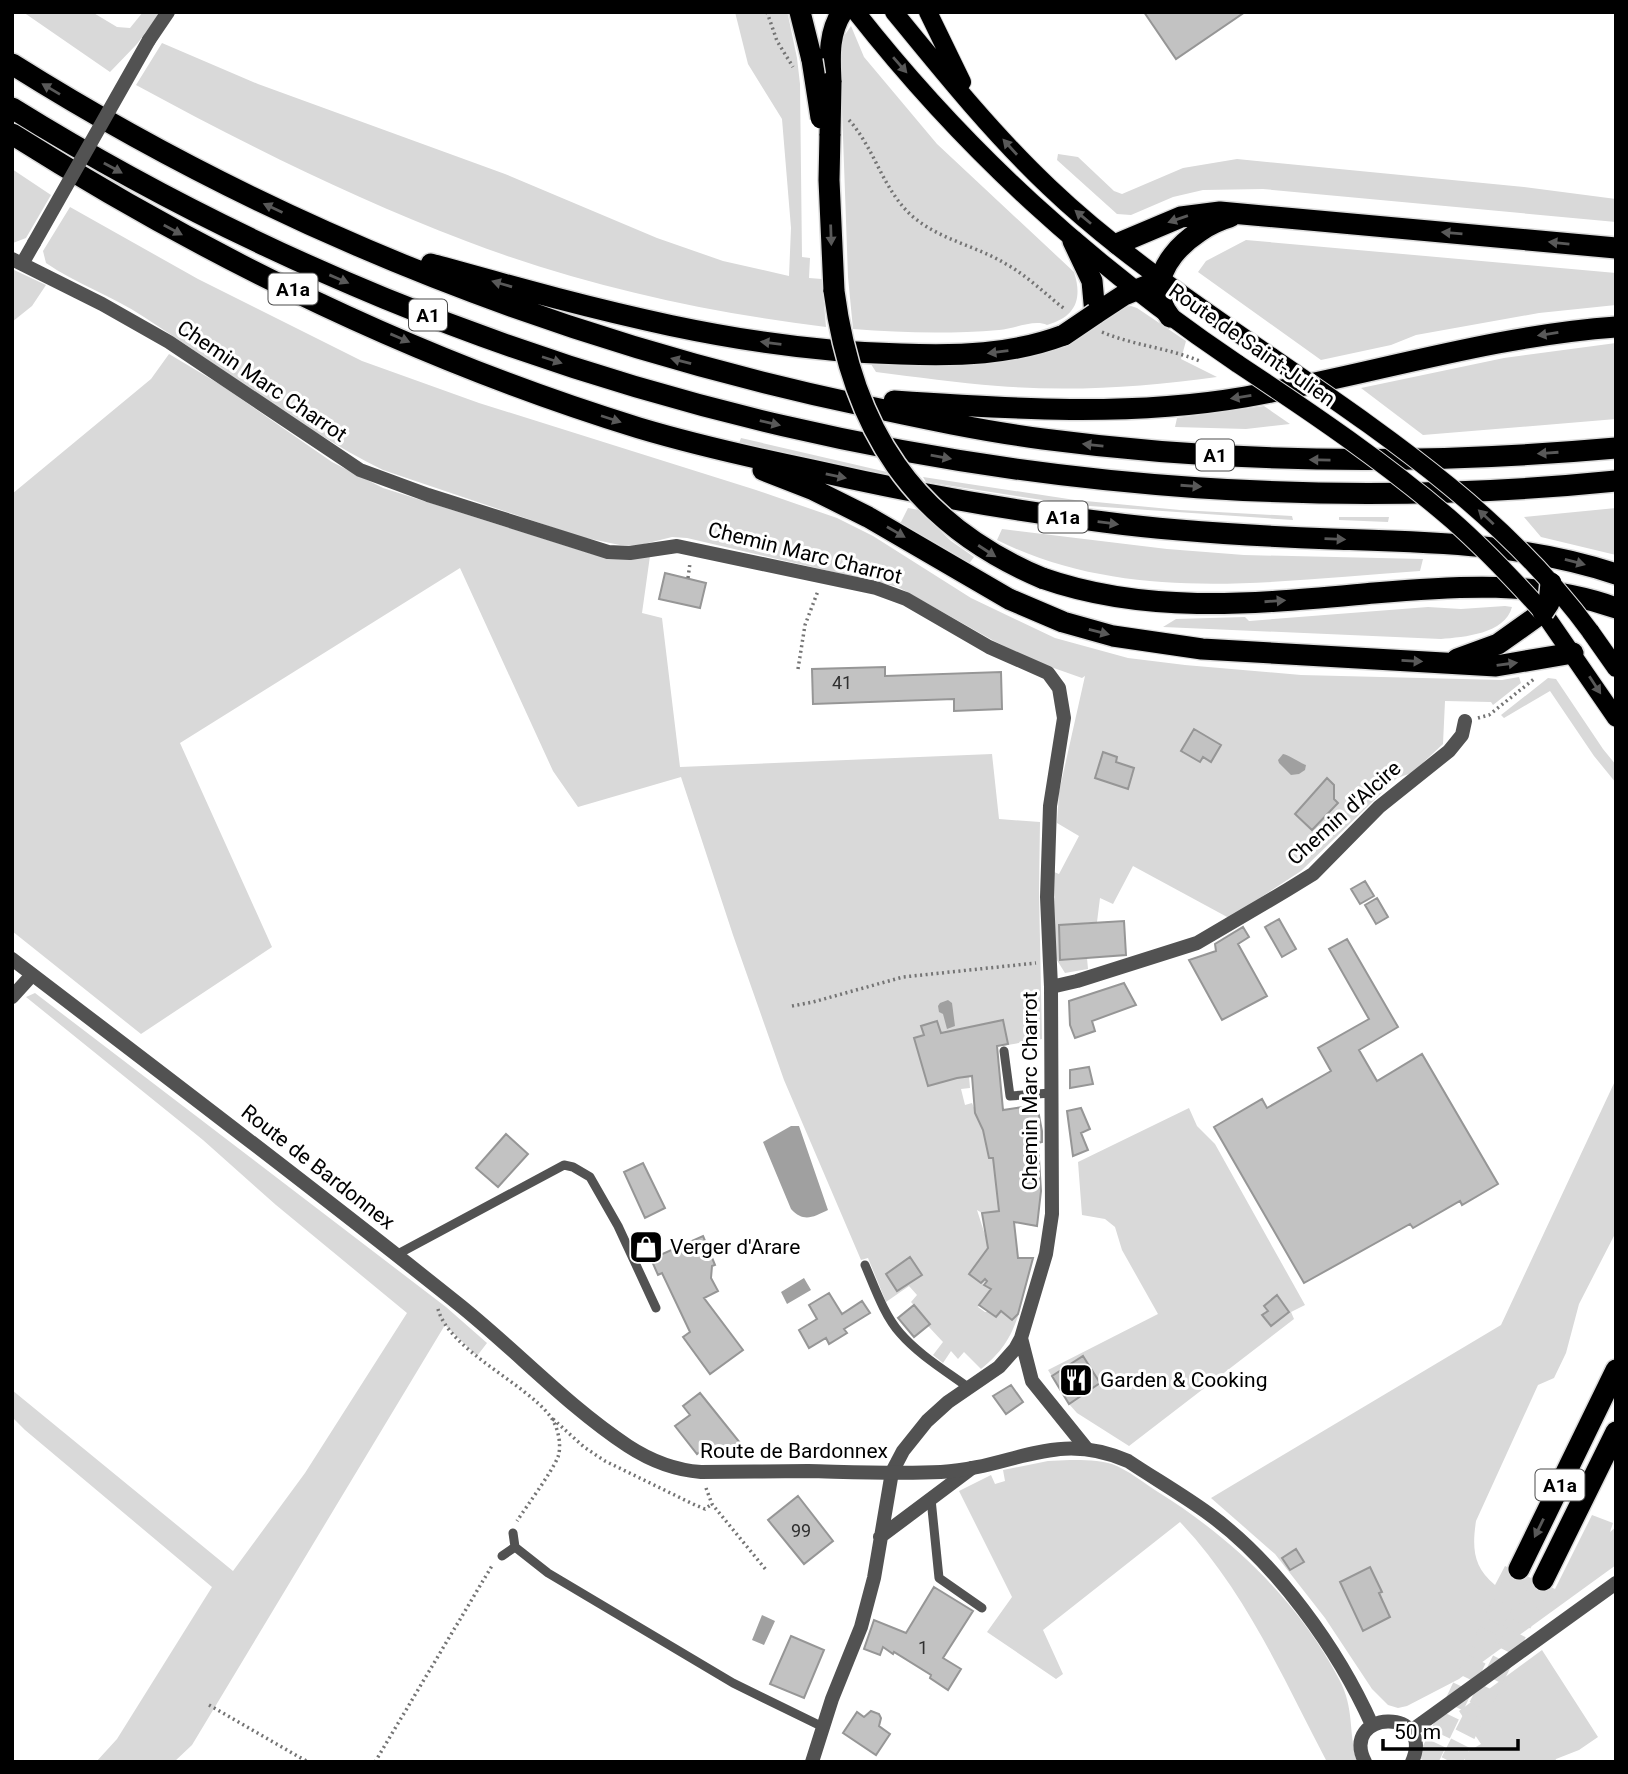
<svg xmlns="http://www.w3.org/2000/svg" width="1628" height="1774" font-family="Roboto,sans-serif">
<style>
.green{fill:#d9d9d9}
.water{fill:#a0a0a0}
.building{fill:#c2c2c2;stroke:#969696;stroke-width:2}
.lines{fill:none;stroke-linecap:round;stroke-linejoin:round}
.motorway-tunnel{stroke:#d9d9d9;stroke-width:21;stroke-dasharray:21 10;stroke-linecap:butt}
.primary-casing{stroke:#dbdbdb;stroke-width:20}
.motorway-casing{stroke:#dbdbdb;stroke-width:24}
.path{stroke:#747474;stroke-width:3.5;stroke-dasharray:2 3.5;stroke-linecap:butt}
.service{stroke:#525252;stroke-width:9}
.minor{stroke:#525252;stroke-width:14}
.tertiary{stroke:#525252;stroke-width:14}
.primary{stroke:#000;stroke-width:18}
.motorway{stroke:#000;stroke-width:21}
.primary-bridge-casing{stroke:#dbdbdb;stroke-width:20;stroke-linecap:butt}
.motorway-bridge-casing{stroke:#dbdbdb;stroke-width:24;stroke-linecap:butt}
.minor-bridge{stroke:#525252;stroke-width:14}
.primary-bridge{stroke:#000;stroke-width:18}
.motorway-bridge{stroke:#000;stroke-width:21}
.oneway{fill:#595959}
.labels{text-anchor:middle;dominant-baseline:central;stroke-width:6;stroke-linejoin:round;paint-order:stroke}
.number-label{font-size:18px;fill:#303030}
.shield{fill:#fff;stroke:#4c4c4c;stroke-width:2}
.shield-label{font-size:19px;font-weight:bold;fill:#000}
.street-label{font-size:21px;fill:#000;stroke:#fff}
.poi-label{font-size:21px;fill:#000;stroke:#fff;text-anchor:start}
</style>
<rect width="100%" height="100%" fill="#fff"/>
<path class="green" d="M23,12H92L117,27L130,28L143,12H161L137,44L110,72Z
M735,12H787L788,15L797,58L800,84L802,257L810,258L809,278L822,279L826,327C704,312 581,285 466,241C352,198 243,143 136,85L162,43L258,84L505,174L657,238L723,261L789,276L791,228L782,119L748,64Z
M851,26L864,57L937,144L1074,272C1083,300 1075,317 1047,325C1034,319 1014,329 999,330C950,334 903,333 853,329L848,277L840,52L842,39Z
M1058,154L1078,157L1114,191L1122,194L1183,168L1237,159L1524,187L1616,199V222L1263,189L1203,190L1173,197L1131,215L1117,214L1057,160Z
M12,169L51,195L26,238L13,243Z
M70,207L198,279L362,361L479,403L756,490L837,518L873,536L971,598L1055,638L1128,658L1185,665L1301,675L1502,680L1519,677L1521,683L1493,705L1491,702L1445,701L1443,744L1412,773L1397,778L1301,871L1229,918L1133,866L1113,904L1100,898L1097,922L1059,925L1061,960L1087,958L1088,969L1065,973L1055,957L1053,906L1054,872L1059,874L1079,836L1057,823L1059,792L1085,676L1082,678L1034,661L994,641L898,587L687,538L672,537L636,546L620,545L581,537L383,470C299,428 223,368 144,317C113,296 76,284 46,263L43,251Z
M1246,240L1616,273V305L1539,313L1416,335L1391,345L1321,360L1198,272L1206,261Z
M12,269L46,285L32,306L12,322Z
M1131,306L1137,308L1186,341L1181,359L1217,377C1145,387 1071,392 998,386C957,383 917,377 876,372L869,361L1069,343L1087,333L1124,307Z
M1616,343V419L1423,435L1361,388L1504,358Z
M169,354L221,385L332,462L383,488L595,555L650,556L642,613L662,618L680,767L992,754L999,819L1040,822L1039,891L1042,1039L984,1049L969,1076L970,1088L961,1089L965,1105L972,1103L984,1132L989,1158H994L999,1211L982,1213L977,1210L996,1269L983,1284L991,1289L978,1307L985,1312L1001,1311L1012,1320L1019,1313C1011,1338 1002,1352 981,1369L964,1352L958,1359L951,1351L943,1363L933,1355L943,1342L928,1326L930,1323L911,1302L917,1295L909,1286L886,1302L868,1258L861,1260L784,1080L733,935L681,777L578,807L553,771L460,568L180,743L272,947L141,1034L12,931V494L151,379Z
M1264,406L1290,424L1246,429L1175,427L1177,418Z
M741,438L887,472L886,477L739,443Z
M923,477L1075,500L1180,510L1292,516L1293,520L1075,505L926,482Z
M908,508L919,510L951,541L974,557L968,565L900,524Z
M1616,508V555L1541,537L1524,517Z
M1339,517H1389L1388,522L1339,520Z
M1002,529L1167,549L1244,555L1423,559L1420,571C1279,580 1129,606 997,540Z
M1505,606L1512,607C1505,634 1464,637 1441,639L1163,627L1176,619L1245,617L1249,621L1428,607L1461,609Z
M1548,678L1556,679L1603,749L1616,765V783L1594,756L1550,691L1504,718L1501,715Z
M35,993L446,1307L487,1343L477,1356L445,1325L192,1745L174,1762H96L117,1739L212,1587L25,1430L12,1417V1390L233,1571L305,1473L407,1313L276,1205L203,1140L26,997Z
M1616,1079V1232L1579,1304L1566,1353L1554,1378L1538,1385L1476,1521C1472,1548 1473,1567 1495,1585L1505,1566L1555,1589L1592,1515L1613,1523L1610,1532L1616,1527V1565L1459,1679L1407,1706L1398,1708L1388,1705L1372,1689L1325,1618L1275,1554L1211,1498L1501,1325Z
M1189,1108L1197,1126L1215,1144L1305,1305L1291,1312L1294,1319L1129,1446L1077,1413L1069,1404L1048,1370L1158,1314L1122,1250L1115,1227L1105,1219L1082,1215L1078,1162Z
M1070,1460C1084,1460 1099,1460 1112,1464C1128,1470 1144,1483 1158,1492C1232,1538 1298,1601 1339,1679C1355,1709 1348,1732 1357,1762H1327C1284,1680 1245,1590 1180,1522L1043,1630L1063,1674L1056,1679L987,1632L1012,1597L959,1491L991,1475L995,1484L1005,1481L1003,1470L1048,1461Z
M1542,1650L1598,1737L1579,1750L1556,1759L1555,1762H1466L1462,1755L1481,1744L1459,1711Z"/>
<path class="water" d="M1283,754C1289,755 1300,763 1306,765L1305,770L1299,774L1291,775L1279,763L1278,760Z
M948,1000L952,1003L955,1026L947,1029L943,1014L939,1012L938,1006L940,1003Z
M791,1126H799L828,1210C813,1217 804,1223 791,1209L763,1142Z
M804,1278L811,1290L787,1304L781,1292Z
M762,1615L775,1621L764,1645L752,1640Z"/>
<path class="building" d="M1144,12H1245L1176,59Z
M665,573L706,583L700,608L659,599Z
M885,667V676L1001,672L1002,709L954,711V699L813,704L812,669Z
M1194,729L1221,745L1211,762L1203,757L1200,762L1181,751Z
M1103,752L1117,757L1116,762L1134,768L1128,789L1095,778Z
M1327,778L1334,785V799L1338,803L1312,830L1295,814Z
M1365,881L1374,896L1360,904L1351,889Z
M1377,898L1388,917L1376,924L1365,905Z
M1279,919L1296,949L1282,957L1265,927Z
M1124,921L1126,955L1060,960L1059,925Z
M1243,927L1249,937L1238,944L1267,996L1222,1020L1189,960L1216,951L1215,944Z
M1347,939L1398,1027L1359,1050L1377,1081L1422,1054L1498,1184L1462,1205L1460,1201L1413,1228L1410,1224L1304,1283L1214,1127L1262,1099L1267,1108L1331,1071L1318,1048L1369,1019L1329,949Z
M1124,983L1136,1005L1092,1021L1095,1031L1075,1038L1070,1025L1069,1001Z
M1003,1020L1008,1044L997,1046L1003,1110L1037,1105L1042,1131V1142L1038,1143L1041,1191L1037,1226L1014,1222L1018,1258H1033L1018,1314L1012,1320L1001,1311L996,1317L979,1305L991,1289L984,1285L987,1281L985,1279L981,1283L969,1274L988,1248L982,1213L999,1211L993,1158H989L983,1130L975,1113L972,1076L957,1078L928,1086L914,1038L924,1035L921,1026L937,1021L941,1033Z
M1089,1067L1093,1084L1070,1088V1070Z
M1081,1108L1090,1129L1081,1133L1088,1150L1073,1156L1067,1111Z
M506,1134L528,1154L498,1187L476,1168Z
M643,1163L665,1208L645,1218L624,1172Z
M703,1236L715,1265L712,1266L711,1278L718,1291L704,1298L743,1350L710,1374L683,1337L690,1332L662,1273L658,1275L651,1259Z
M910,1257L922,1275L897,1291L886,1274Z
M829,1293L842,1314L862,1301L870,1313L844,1329L847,1333L829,1344L826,1338L809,1348L799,1330L817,1319L809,1305Z
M1277,1295L1289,1312L1271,1326L1262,1315L1268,1311L1264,1306Z
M914,1305L930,1324L914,1337L898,1318Z
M1083,1356L1100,1383L1069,1404L1052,1376Z
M1011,1385L1023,1402L1006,1414L993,1396Z
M700,1393L741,1444L746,1455L713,1457L705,1448L697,1454L675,1426L690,1415L683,1406Z
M798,1496L833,1541L804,1564L768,1520Z
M1296,1549L1304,1562L1290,1570L1282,1558Z
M1370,1567L1382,1592L1379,1593L1390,1617L1363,1631L1340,1582Z
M934,1587L973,1611L943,1658L961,1669L948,1690L930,1678L931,1675L894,1652L893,1654L883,1647L880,1655L864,1649L874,1620L906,1633Z
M791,1636L824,1650L804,1698L770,1684Z
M871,1711L879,1714L881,1718L879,1726L890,1734L876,1755L843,1733L857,1712L864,1717Z"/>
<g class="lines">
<path class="motorway-tunnel" d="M1427,1762L1519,1569
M1451,1762L1543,1580"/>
<g class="primary-casing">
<path id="primary" d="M856,12C966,152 1091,265 1238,364
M894,12C943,72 993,134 1049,187C1117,252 1196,304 1272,357
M928,12L962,82
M1543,612L1616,718
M1590,631L1616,668"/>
</g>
<g class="motorway-casing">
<path id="motorway" d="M800,12L812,60
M12,64C273,228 560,341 861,405C921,418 982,431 1043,439C1233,464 1425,465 1616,448
M831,82C830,57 828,34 842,12
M12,108C486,402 1060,537 1616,481
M12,134C207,257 418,360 639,428C696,445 754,458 812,470C909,492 1005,510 1104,522C1179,532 1255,536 1332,539C1428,542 1523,543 1616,574
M830,134L829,180L834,291
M1073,241L1092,281L1095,314
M1117,244L1181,217L1220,212L1616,248
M431,264C586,307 740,351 901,354C958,356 1011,355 1064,335
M1095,314L1124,295L1161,280
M1170,317C1137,275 1191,228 1230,217
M894,401C1011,409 1129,417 1245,397C1369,375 1490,336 1616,327
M763,470L814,490L868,517L1009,599L1063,622L1113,636L1202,649L1496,666L1573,653
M1042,578C1150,616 1262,603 1374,593C1454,586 1539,580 1616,608
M1457,659L1498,644L1543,612
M1519,1569L1616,1370
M1543,1580L1616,1432"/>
</g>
<path class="path" d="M767,12L777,41L793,67
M849,120C875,149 882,188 911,215C939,240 975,245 1006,264C1028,276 1046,295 1066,310
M1102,332C1135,346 1170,348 1202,362
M688,578L690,563
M798,669L805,625L818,591
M1478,718L1489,715L1534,679
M792,1006L813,1002L903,977L1036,963
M438,1309C449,1350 525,1383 550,1416C558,1426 562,1445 558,1457C550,1475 528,1504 517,1521
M553,1419L584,1447L605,1461L695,1505L705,1509L712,1504
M706,1488L712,1504L767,1571
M209,1705L308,1762
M375,1762L493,1564"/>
<path class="service" d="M1004,1051L1010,1096L1051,1093
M396,1255L564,1165L573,1167L590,1177L618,1226L656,1308
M865,1265C875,1288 884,1315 900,1333C919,1355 946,1371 969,1388
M931,1499L939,1578L982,1608
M513,1533L515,1547L548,1573L733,1683L823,1727
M502,1556L515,1547"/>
<path class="minor" d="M149,40L168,12
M12,259L102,304L169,342L360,470L428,495L608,552L630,553L677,546L876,588L906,599L989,647L1048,673L1059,688L1064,718L1050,806L1047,897L1051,987L1052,1214L1046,1254L1021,1338L1032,1381L1086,1448
M22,264L34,243
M1051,987L1077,981L1197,943L1287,890L1313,874L1379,807L1449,751L1462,735L1465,721
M12,997L32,975
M880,1537L972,1468
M812,1762L832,1699L861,1627L874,1578L892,1472L903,1451L927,1421L948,1402L999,1367L1015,1349L1021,1338"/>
<path class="tertiary" d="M12,959C161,1073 311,1186 457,1303C515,1349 566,1405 628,1446C651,1461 674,1470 701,1472C737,1472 772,1471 808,1471C852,1472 897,1474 941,1472C1013,1468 1055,1429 1128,1461C1155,1479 1183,1495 1209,1514C1277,1564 1338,1649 1372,1725
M1411,1731L1616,1583
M1365,1762C1339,1710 1436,1706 1412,1762"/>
<use href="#primary" class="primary"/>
<use href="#motorway" class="motorway"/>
<g class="primary-bridge-casing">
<path id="primary-bridge" d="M1272,357C1388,437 1506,516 1590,631
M1238,364C1312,413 1386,463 1453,521C1485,549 1514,580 1543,612"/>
</g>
<g class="motorway-bridge-casing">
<path id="motorway-bridge" d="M812,60L821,118
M830,134L831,82
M834,291C852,428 912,523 1042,578
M1064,335L1095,314
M1543,612L1549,603L1551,583"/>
</g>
<path class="minor-bridge" d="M34,243L149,40"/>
<use href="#primary-bridge" class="primary-bridge"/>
<use href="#motorway-bridge" class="motorway-bridge"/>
</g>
<defs><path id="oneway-solid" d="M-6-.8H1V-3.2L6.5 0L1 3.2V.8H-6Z" transform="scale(1.75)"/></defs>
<g class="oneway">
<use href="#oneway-solid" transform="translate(900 65) rotate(49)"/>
<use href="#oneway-solid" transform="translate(51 89) rotate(-149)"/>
<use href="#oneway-solid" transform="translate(1010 147) rotate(-132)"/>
<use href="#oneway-solid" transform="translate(113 168) rotate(29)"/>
<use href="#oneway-solid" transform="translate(273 208) rotate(-155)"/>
<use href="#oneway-solid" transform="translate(1083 217) rotate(-140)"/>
<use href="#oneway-solid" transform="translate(1178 219) rotate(161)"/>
<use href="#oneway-solid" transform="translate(173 230) rotate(28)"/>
<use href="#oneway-solid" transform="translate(1452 233) rotate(-175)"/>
<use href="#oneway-solid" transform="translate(831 235) rotate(88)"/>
<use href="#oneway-solid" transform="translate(1559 243) rotate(-174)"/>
<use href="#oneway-solid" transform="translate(339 279) rotate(23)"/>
<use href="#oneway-solid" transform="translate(502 284) rotate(-164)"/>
<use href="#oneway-solid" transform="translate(1548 334) rotate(171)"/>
<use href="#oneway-solid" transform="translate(400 338) rotate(23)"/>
<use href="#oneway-solid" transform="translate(771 343) rotate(-173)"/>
<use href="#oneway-solid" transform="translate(998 352) rotate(173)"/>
<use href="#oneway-solid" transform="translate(552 360) rotate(18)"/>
<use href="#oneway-solid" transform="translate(681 361) rotate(-165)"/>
<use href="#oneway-solid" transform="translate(1241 397) rotate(171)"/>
<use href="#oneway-solid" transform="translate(611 419) rotate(18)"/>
<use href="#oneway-solid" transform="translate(770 423) rotate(13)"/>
<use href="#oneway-solid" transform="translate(1093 445) rotate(-174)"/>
<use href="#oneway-solid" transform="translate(1548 453) rotate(176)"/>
<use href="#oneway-solid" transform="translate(941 457) rotate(10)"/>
<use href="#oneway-solid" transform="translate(1320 460) rotate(-179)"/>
<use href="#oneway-solid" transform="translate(836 476) rotate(12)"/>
<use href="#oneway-solid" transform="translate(1191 486) rotate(4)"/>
<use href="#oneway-solid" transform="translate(1486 517) rotate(-137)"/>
<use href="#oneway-solid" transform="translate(1108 523) rotate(7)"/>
<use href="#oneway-solid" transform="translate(896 532) rotate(30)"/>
<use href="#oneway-solid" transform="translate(1335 539) rotate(2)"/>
<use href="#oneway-solid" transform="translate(987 551) rotate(33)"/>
<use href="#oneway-solid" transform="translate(1575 562) rotate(15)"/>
<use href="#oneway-solid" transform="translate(1275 601) rotate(-4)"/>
<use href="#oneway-solid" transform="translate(1099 632) rotate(14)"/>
<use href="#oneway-solid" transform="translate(1412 661) rotate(3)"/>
<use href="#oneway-solid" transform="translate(1507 664) rotate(-8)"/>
<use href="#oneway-solid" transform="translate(1595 685) rotate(57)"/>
<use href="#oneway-solid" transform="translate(1539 1528) rotate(116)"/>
</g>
<defs>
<g id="shop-square" transform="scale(1.75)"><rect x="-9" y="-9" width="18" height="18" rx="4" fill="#000" stroke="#fff"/><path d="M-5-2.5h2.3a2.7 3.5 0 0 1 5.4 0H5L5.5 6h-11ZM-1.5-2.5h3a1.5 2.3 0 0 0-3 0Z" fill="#fff"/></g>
<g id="restaurant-square" transform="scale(1.75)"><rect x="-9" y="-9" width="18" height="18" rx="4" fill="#000" stroke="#fff"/><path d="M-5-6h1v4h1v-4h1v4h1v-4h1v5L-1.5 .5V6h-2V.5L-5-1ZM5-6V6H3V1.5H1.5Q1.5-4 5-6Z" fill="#fff"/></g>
</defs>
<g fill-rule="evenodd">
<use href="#shop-square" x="646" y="1247"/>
<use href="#restaurant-square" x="1076" y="1380"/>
</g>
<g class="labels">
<g class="number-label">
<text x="842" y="682">41</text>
<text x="801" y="1530">99</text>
<text x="923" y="1647">1</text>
</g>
<g class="shield">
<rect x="268.5" y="273.5" width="49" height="31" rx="5"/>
<rect x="409" y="299.5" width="38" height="31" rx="5"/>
<rect x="1196" y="439.5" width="38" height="31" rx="5"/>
<rect x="1038.5" y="501.5" width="49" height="31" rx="5"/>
<rect x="1535.5" y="1469.5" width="49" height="31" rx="5"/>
</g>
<g class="shield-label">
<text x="293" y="289">A1a</text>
<text x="428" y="315">A1</text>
<text x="1215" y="455">A1</text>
<text x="1063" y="517">A1a</text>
<text x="1560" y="1485">A1a</text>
</g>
<g class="street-label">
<text transform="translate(1252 345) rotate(35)">Route de Saint-Julien</text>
<text transform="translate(262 381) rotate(34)">Chemin Marc Charrot</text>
<text transform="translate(805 553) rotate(14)">Chemin Marc Charrot</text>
<text transform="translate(1344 813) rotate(-42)">Chemin d'Alcire</text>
<text transform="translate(1030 1091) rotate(-90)">Chemin Marc Charrot</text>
<text transform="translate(318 1167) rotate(38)">Route de Bardonnex</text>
<text x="794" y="1451">Route de Bardonnex</text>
</g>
<g class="poi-label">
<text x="670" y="1247">Verger d'Arare</text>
<text x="1100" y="1380">Garden &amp; Cooking</text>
</g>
</g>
<rect width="1628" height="1774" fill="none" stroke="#000000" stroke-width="28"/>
<path d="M1383 1739v10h135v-10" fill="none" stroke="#000000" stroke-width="3.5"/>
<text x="1394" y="1739" font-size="21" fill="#000000" stroke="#ffffff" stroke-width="5" paint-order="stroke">50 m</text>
</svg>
